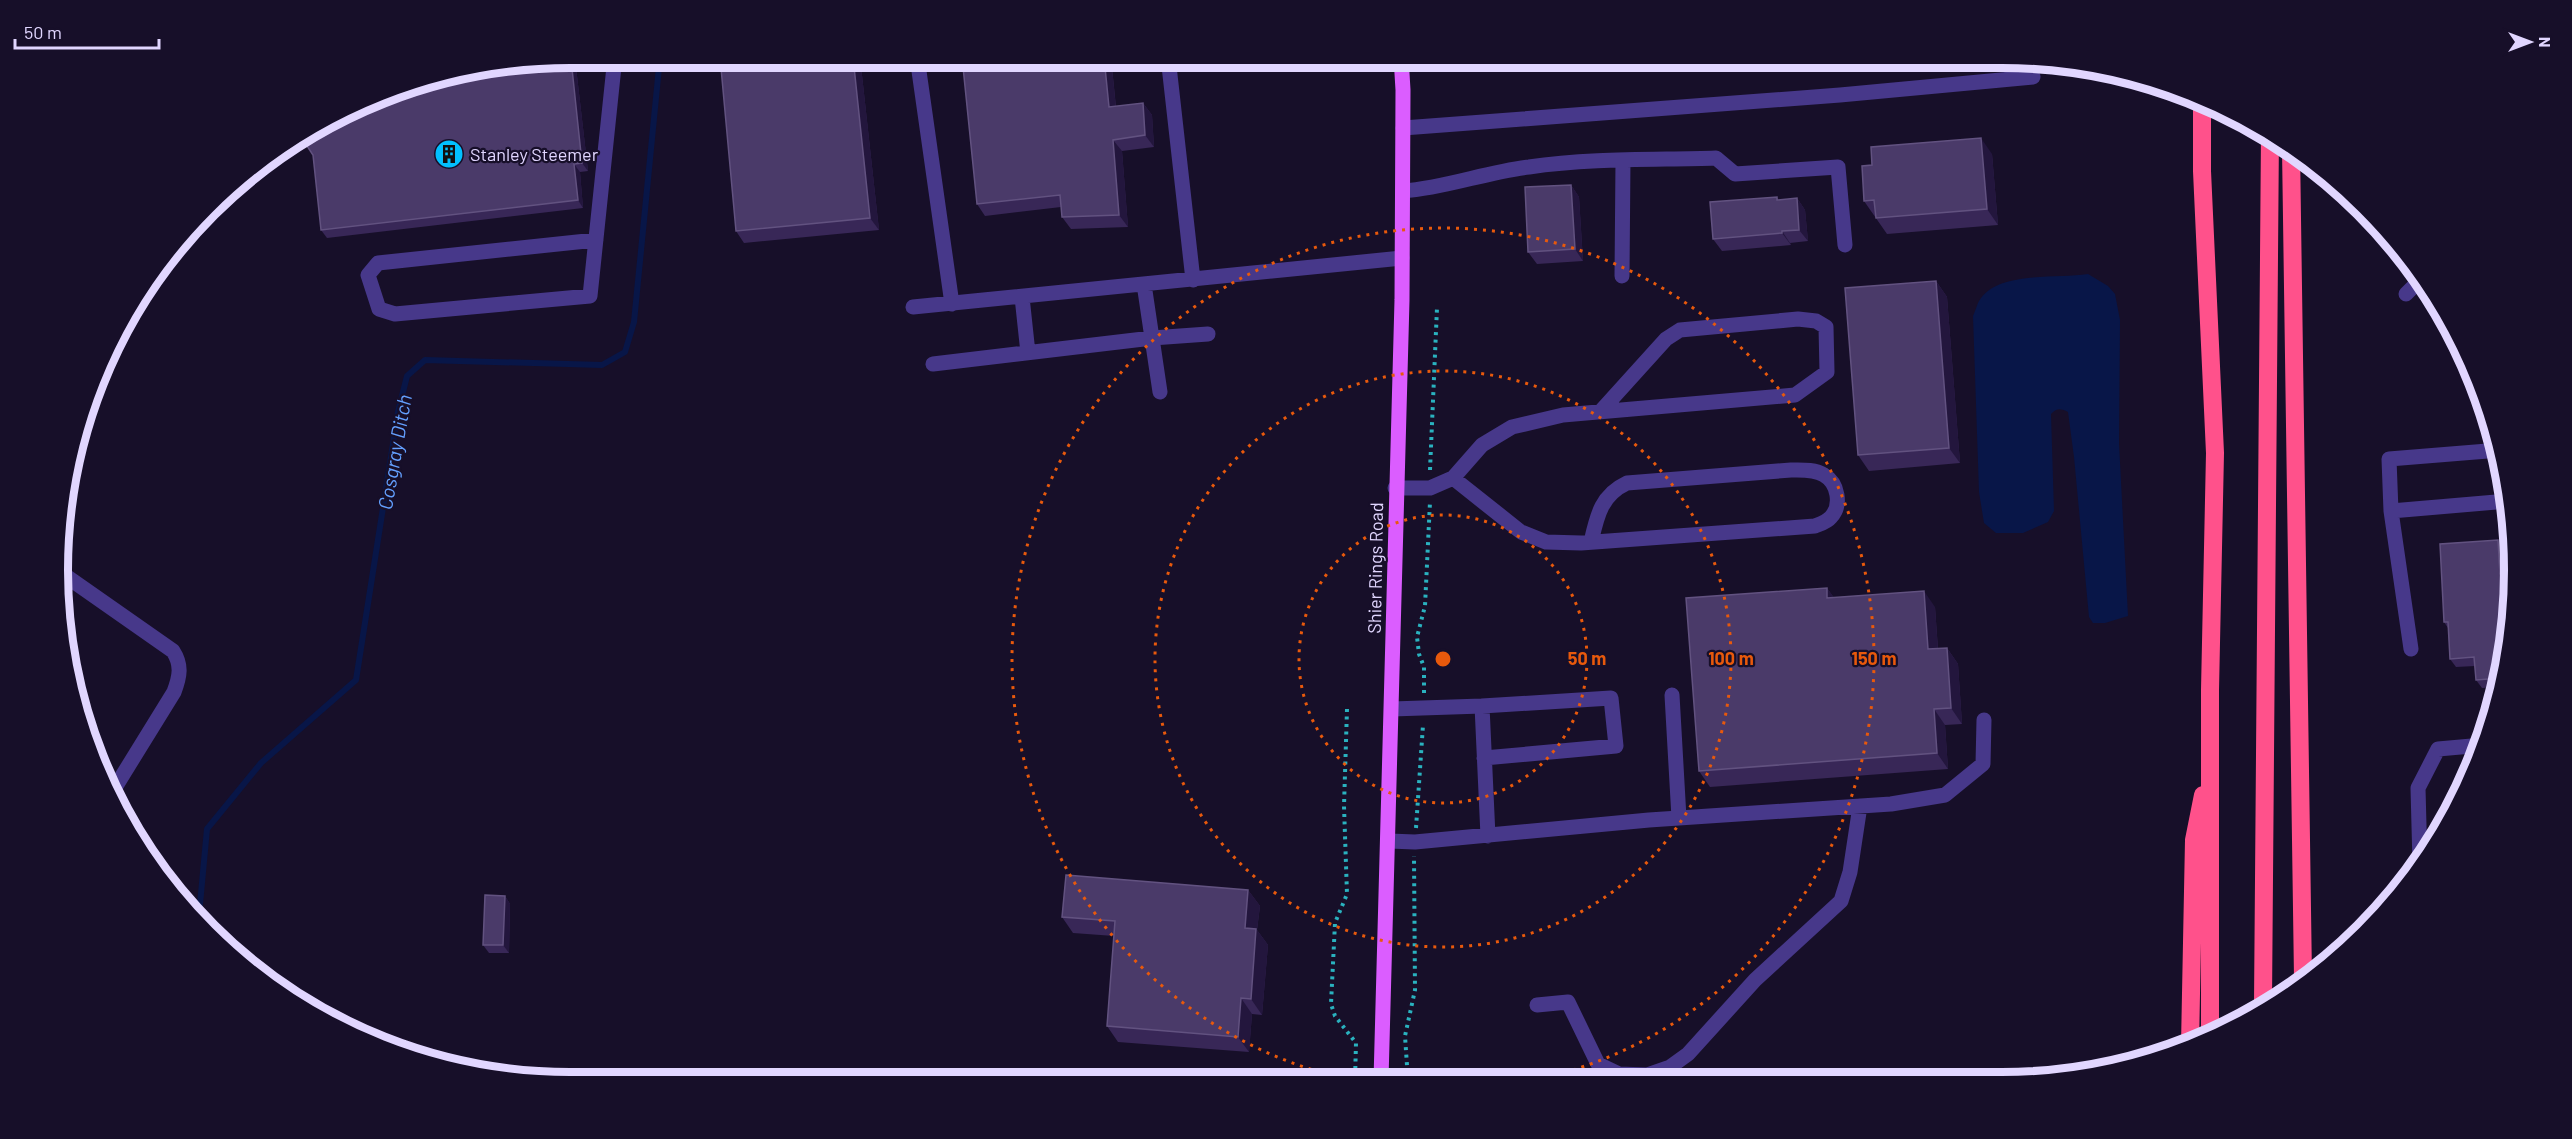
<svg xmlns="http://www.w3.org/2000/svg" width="2572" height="1139" font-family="Barlow,sans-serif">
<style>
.water{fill:#081648}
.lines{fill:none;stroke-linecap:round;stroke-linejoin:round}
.stream{stroke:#081648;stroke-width:6}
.path{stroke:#2ab2bf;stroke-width:4;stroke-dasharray:3 4.5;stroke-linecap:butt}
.minor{stroke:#47388a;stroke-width:15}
.major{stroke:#db5dff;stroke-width:15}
.highway{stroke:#ff518b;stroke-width:18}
.wall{fill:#382757}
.shaded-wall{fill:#23163d}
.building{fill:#4a3a69;stroke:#625280;stroke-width:1.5}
.ring{fill:none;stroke:#e8590c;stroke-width:3;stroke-dasharray:3 6}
.labels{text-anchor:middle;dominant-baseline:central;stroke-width:4.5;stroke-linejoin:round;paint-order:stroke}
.poi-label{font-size:18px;fill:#e1d6ff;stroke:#170f29;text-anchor:start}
.street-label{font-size:18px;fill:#e1d6ff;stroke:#170f29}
.water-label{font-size:20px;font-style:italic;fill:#64a0ff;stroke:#170f29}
.rim{fill:none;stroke:#e1d6ff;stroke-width:8}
.centre{fill:#e8590c;stroke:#170f29;stroke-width:3}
.ring-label{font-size:18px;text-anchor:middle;font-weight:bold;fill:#e8590c;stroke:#170f29;stroke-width:4.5;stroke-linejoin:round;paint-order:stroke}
</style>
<rect width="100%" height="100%" fill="#170f29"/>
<path class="water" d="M2088,274L2108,286L2115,294L2120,320L2119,443L2128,616L2105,623H2093L2089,617L2074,457L2068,412C2061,408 2056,408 2051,414L2054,511L2048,522L2023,533H1996L1984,523L1979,492L1973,316C1976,310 1977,303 1981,298C2001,271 2057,279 2088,274Z"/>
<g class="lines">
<path class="stream" d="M199,915L207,829L261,763L356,680L398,412L407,376L425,360L602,365L625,352L634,322L660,57"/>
<path class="path" d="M1430,470L1437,308
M1424,693V667L1419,654L1417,637L1425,606L1430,502
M1347,709L1344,806L1347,894L1335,923L1331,1004L1335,1016L1356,1043L1355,1080
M1416,828L1423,725
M1408,1080L1405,1036L1415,990L1414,856"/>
<path class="minor" d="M917,57L952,304
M1168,57L1193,280
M1403,128L1840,95L2033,77
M1403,191C1446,188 1486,172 1529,167C1591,158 1654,160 1716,158L1735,174L1838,167L1845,245
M596,240L378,263L368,275L379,309L395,314L590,296C599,217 607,137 615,57
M1622,276L1623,160
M1144,284L1160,392
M2406,294L2422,278
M1022,297L1028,353
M913,307L1402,258
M933,364L1152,338L1208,334
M2500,450L2389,459L2391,511L2508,501
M1453,478L1521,532L1546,542L1581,543L1815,526C1820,524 1827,522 1831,517C1842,505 1838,483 1824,475C1815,469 1801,470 1791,470L1627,483C1601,495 1597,516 1591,542
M1395,488H1430L1453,478L1482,445L1512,427L1563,415L1795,395L1827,372L1826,327L1816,321L1798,319L1680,330L1666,339L1600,412
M2391,511L2411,649
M63,574L173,651C182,665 180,676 174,692L111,794
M1672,695L1679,818
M1482,706L1611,698L1616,746L1484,758
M1392,709L1482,706L1488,836
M1389,841L1415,842L1649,820L1891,804L1945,795L1983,764L1984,720
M2420,864L2418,788L2438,749L2483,745
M1537,1005L1568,1002L1598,1064L1619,1074L1647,1075L1670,1067L1688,1054L1755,980L1841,901L1850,872L1860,806"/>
<path class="major" d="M1381,1080L1402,300L1403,90L1401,57"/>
<path class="highway" d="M2202,100V171L2215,453L2210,690V1036
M2291,149L2303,978
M2263,1003L2270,133
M2190,1045L2194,840L2203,795"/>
</g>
<path class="wall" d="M860,57L879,230L744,243L736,231Z
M962,57H1111L1116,107L1143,103L1152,115L1154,147L1122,151L1128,227L1071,229L1062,217L1061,207L985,216L977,204Z
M1940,57H1996L1943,61Z
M576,67L588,171L580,172L583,208L327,238L321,230L313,155Z
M1992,154L1998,225L1887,234L1864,201L1872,165Z
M1571,185L1579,197L1583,261L1537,264L1528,252Z
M1777,197L1779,200L1797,198L1805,210L1808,241L1790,243L1791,245L1722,251L1713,239Z
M1936,281L1947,297L1960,463L1869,471L1858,455Z
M2503,548L2511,637L2499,687L2482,688L2476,680L2475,666L2456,667L2450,659L2448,628L2444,622Z
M1827,588L1834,598L1935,607L1938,649L1947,648L1958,664L1962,724L1945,725L1948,769L1710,787L1699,771Z
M1248,890L1260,906L1257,930L1268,945L1262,1015L1252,1014L1249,1052L1118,1042L1107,1026L1114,936L1073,933L1062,917Z
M505,896L510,904L509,953H489L483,945Z"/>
<path class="shaded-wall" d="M853,57H860L879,230L870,218Z
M1104,57H1111L1117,119L1109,107Z
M571,59L576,67L588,171L582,163Z
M1143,103L1152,115L1154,147L1145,135Z
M1981,138L1992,154L1998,225L1987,209Z
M1113,140L1122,151L1128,227L1119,215Z
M574,164L580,172L583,208L578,200Z
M1571,185L1579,197L1583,261L1575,249Z
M1797,198L1805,210L1808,241L1799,230Z
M1782,231L1790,243L1791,245L1782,233Z
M1936,281L1947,297L1960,463L1949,448Z
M2498,540L2503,548L2506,583L2500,574Z
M1827,588L1838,603L1827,598Z
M1924,591L1935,607L1939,665L1928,649Z
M1947,648L1958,664L1962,724L1951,708Z
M1934,709L1945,725L1948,769L1937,753Z
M1248,890L1260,906L1257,930L1268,945L1262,1015L1251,999L1245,928Z
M505,896L510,904L509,953L503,945Z
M1241,998L1252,1014L1249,1052L1238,1037Z"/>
<path class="building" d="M720,57H853L870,218L736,231Z
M962,57H1104L1109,107L1143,103L1145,135L1113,140L1119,215L1062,217L1060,195L977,204Z
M571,59L582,163L574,164L578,200L321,230L313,155L305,143L304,132L313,126L404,84L526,64Z
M1981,138L1987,209L1876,218L1874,200L1864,201L1862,166L1872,165L1871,147Z
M1571,185L1575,249L1528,252L1525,187Z
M1777,197V200L1797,198L1799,230L1782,231V233L1713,239L1710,202Z
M1936,281L1949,448L1858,455L1845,288Z
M2498,540L2500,574L2512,584L2511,637L2501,678L2476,680L2474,657L2450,659L2448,622H2444L2440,544Z
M1827,588V598L1924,591L1928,649L1947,648L1951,708L1934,709L1937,753L1699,771L1686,598Z
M2462,787L2452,807L2450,806Z
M1066,875L1248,890L1245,928L1256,929L1251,999L1241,998L1238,1037L1107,1026L1115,921L1062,917Z
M485,895L505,896L503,945H483Z"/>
<g class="ring">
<circle cx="1443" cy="659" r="144"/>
<circle cx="1443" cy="659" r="288"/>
<path d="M1346 1079A431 431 0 1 1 1540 1079"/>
</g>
<defs>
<g id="building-disc" transform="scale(1.5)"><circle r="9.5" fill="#02c0ff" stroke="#170f29"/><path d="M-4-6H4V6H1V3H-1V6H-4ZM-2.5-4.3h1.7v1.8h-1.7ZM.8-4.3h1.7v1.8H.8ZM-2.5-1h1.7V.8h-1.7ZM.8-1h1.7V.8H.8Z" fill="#111"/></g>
</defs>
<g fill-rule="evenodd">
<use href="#building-disc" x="449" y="154"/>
</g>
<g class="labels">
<g class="poi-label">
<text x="470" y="154">Stanley Steemer</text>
</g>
<g class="street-label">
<text transform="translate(1375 568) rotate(-89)">Shier Rings Road</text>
</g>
<g class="water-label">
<text transform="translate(394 452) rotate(-80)">Cosgray Ditch</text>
</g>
</g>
<path d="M0 0H2572V1139H0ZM570 68H2002A502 502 0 0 1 2504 570V570A502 502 0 0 1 2002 1072H570A502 502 0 0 1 68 570V570A502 502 0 0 1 570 68Z" fill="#170f29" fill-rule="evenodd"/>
<path class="rim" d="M570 68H2002A502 502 0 0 1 2504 570V570A502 502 0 0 1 2002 1072H570A502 502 0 0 1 68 570V570A502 502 0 0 1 570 68Z"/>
<circle cx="1443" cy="659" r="9" class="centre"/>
<g class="ring-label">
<text x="1587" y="665">50 m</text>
<text x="1731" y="665">100 m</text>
<text x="1874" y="665">150 m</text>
</g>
<g transform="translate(2530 42) rotate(90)" stroke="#170f29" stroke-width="4.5" paint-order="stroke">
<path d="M0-4.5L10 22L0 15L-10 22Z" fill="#e1d6ff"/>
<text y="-9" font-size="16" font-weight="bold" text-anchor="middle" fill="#e1d6ff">N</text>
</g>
<path d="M15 39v9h144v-9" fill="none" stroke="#e1d6ff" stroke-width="3"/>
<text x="24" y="39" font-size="18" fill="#e1d6ff" stroke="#170f29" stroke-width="4.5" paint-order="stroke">50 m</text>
</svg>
